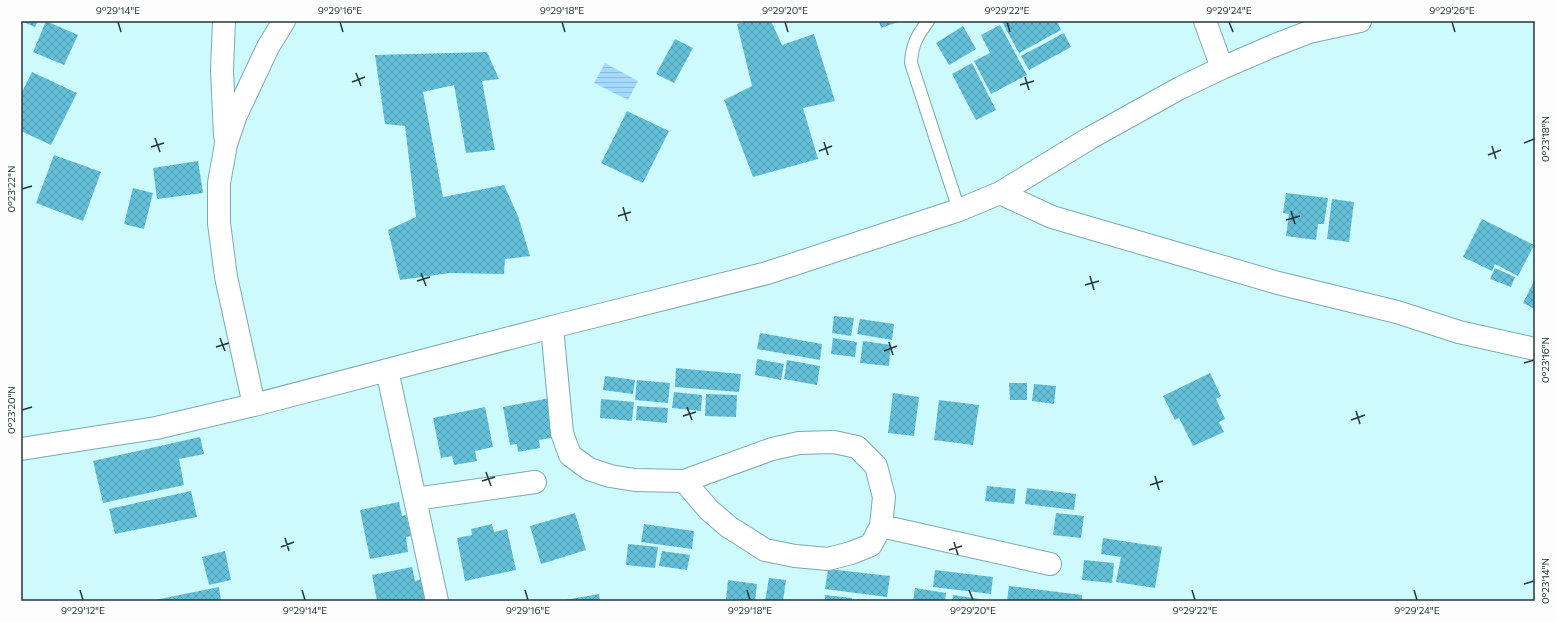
<svg xmlns="http://www.w3.org/2000/svg" width="1556" height="622" font-family="Commissioner,sans-serif">
<style>
.water{fill:url(#water-rules)}
.building{fill:url(#building-cross-hatch)}
.lines{fill:none;stroke-linecap:round;stroke-linejoin:round}
.lane-casing{stroke:#7ea9ac;stroke-width:14}
.street-casing{stroke:#7ea9ac;stroke-width:24}
.lane{stroke:#fff;stroke-width:12}
.street{stroke:#fff;stroke-width:22}
.ticks{fill:none;stroke:#243637;stroke-width:1.5}
.neatline{fill:none;stroke:#243637;stroke-width:1.5}
.ticks-label{font-size:10px;text-anchor:middle;fill:#243637}
</style>
<defs>
<pattern id="water-rules" width="6" height="5" patternUnits="userSpaceOnUse"><rect width="6" height="5" fill="#a3dafe"/><path d="M0 2.5h6" fill="none" stroke="#8cbcda"/></pattern>
<pattern id="building-cross-hatch" width="8" height="8" patternUnits="userSpaceOnUse"><rect width="8" height="8" fill="#64bfd8"/><path d="M0 0l8 8M0 8l8-8" fill="none" stroke="#529cb0"/></pattern>
</defs>
<rect width="100%" height="100%" fill="#cdfafd"/>
<path class="water" d="M605,63L638,81L628,100L594,83Z"/>
<path class="building" d="M21,21H38L35,27Z
M46,21L78,35L64,65L33,52Z
M748,21H771L782,45L814,34L835,101L803,108L818,159L753,177L724,100L752,86L737,24Z
M879,21H901L881,28Z
M1004,21H1057L1061,30L1019,53L1002,22Z
M1000,25L1027,75L991,94L974,61L990,53L981,35Z
M963,26L976,49L949,65L936,43Z
M1064,33L1071,47L1029,70L1021,56Z
M675,39L693,48L674,83L656,74Z
M487,52L499,79L482,81L495,150L466,153L454,85L423,92L443,197L504,185L518,216L530,256L505,259L504,274L450,273L400,280L388,230L416,217L405,126L385,124L375,55Z
M972,63L996,110L976,120L952,74Z
M32,72L77,93L51,145L21,131V94Z
M627,111L669,131L643,183L601,163Z
M54,155L101,172L83,221L36,203Z
M198,161L203,193L157,199L153,168Z
M133,188L153,193L144,229L124,224Z
M1286,193L1328,198L1324,224H1318L1316,240L1286,236L1289,214L1283,213Z
M1332,199L1354,202L1349,242L1327,239Z
M1482,219L1534,245L1518,276L1495,264L1492,271L1463,257Z
M1495,268L1515,277L1511,287L1490,279Z
M1535,279V309L1523,303Z
M834,316L854,318L851,336L832,333Z
M860,319L894,324L892,340L857,334Z
M760,333L822,344L820,360L757,349Z
M833,338L857,342L855,357L831,354Z
M863,341L891,345L889,366L860,363Z
M757,359L784,364L781,380L755,375Z
M787,360L820,366L817,385L784,379Z
M676,368L741,374L739,392L675,387Z
M1210,373L1221,396L1216,399L1225,419L1219,422L1224,432L1193,446L1179,418L1175,420L1163,396Z
M605,376L635,380L633,394L603,390Z
M637,380L670,383L668,403L635,400Z
M1009,383H1027V400H1010Z
M1034,384L1056,386L1054,404L1032,401Z
M674,392L702,395L701,411L672,408Z
M893,393L919,397L914,436L888,433Z
M706,394L737,395L736,417L705,416Z
M550,398L557,437L539,440L540,448L518,452L517,444L510,445L503,407Z
M601,399L634,402L632,421L600,418Z
M939,400L979,405L973,445L934,440Z
M637,406L668,408L667,423L636,420Z
M485,407L493,447L475,451L477,461L454,465L452,456L441,458L433,418Z
M200,437L204,454L179,459L184,485L103,503L93,461Z
M987,486L1016,489L1014,504L985,501Z
M1027,488L1076,494L1074,510L1025,504Z
M191,491L197,517L115,534L109,509Z
M399,502L402,516L406,515L411,536L406,537L408,552L370,559L360,510Z
M575,513L586,550L541,564L530,526Z
M1056,513L1084,516L1081,538L1053,535Z
M492,524L494,532L507,529L516,570L465,581L457,538L472,535L471,529Z
M644,524L694,531L692,549L641,542Z
M1103,538L1162,547L1155,588L1116,582L1121,557L1101,554Z
M628,544L658,547L655,568L626,565Z
M225,551L231,580L209,585L202,557Z
M662,551L690,555L687,570L659,566Z
M1084,560L1114,563L1112,583L1082,580Z
M412,567L415,581L422,579L426,599L418,601H377L372,575Z
M828,569L890,576L887,597L825,589Z
M935,570L993,577L991,594L933,587Z
M769,578L786,580L783,601H765Z
M728,580L757,584L755,601L726,599Z
M1009,586L1082,595V601H1007Z
M219,587L221,601H155V600Z
M915,588L946,593L945,601H913Z
M599,594L600,601H566L565,600Z
M825,595L852,598V601H825Z
M953,595L986,600V601H952Z
M857,599L870,600V601H857Z"/>
<g class="lines">
<g class="lane-casing">
<path id="lane" d="M928,21C917,36 912,44 911,63L959,210"/>
</g>
<g class="street-casing">
<path id="street" d="M224,21L222,70L225,136
M1205,21L1222,68
M1000,193L1052,217L1196,259L1278,283L1397,312L1459,332L1535,349
M552,327L562,433L570,455L589,469L610,476L635,480L684,481L772,449L799,443L834,442L857,447L876,466L884,497L881,526L871,545L851,553L828,559L795,556L765,550L729,527L709,510L684,481
M387,370L437,601
M254,405L226,277L219,223V183L226,144L236,115L268,47L284,21
M21,449L156,428L254,405L552,327L767,273L959,210L1000,193L1090,138L1180,88L1222,68L1273,46L1309,32L1360,21
M415,499L535,482
M881,526L1050,564"/>
</g>
<use href="#lane" class="lane"/>
<use href="#street" class="street"/>
</g>
<path class="ticks" d="M118,22L121,32M340,22L343,32M562,22L565,32M785,22L788,32M1007,22L1010,32M1229,22L1233,32M1452,22L1455,32M356,73L361,86M1025,77L1029,90M352,82L365,77M1020,85L1034,81M155,138L160,152M824,142L828,155M1524,143L1534,139M1492,146L1496,159M151,147L164,143M819,151L832,146M1488,155L1501,150M22,189L32,186M623,207L627,221M1291,211L1295,224M618,216L631,212M1286,220L1300,216M421,273L426,286M1090,276L1094,290M417,281L430,277M1085,285L1099,281M220,338L225,351M889,342L893,355M216,347L229,343M884,351L897,346M1524,363L1534,360M687,407L692,420M22,410L32,407M1356,411L1360,424M683,416L696,412M1351,420L1365,415M486,472L491,486M1155,476L1159,490M482,481L495,477M1150,485L1163,481M285,538L289,551M954,542L958,555M281,547L294,542M949,550L962,546M1524,584L1534,581M80,590L83,600M302,590L305,600M525,590L528,600M747,590L750,600M969,590L973,600M1192,590L1195,600M1414,590L1417,600"/>
<rect width="1556" height="622" fill="none" stroke="#fdfdfd" stroke-width="44"/>
<rect x="22" y="22" width="1512" height="578" class="neatline"/>
<g class="ticks-label">
<text x="118" y="14">9°29'14"E</text>
<text x="340" y="14">9°29'16"E</text>
<text x="562" y="14">9°29'18"E</text>
<text x="785" y="14">9°29'20"E</text>
<text x="1007" y="14">9°29'22"E</text>
<text x="1229" y="14">9°29'24"E</text>
<text x="1452" y="14">9°29'26"E</text>
<text transform="translate(1545 139) rotate(-90)" y="4">0°23'18"N</text>
<text transform="translate(11 189) rotate(-90)" y="4">0°23'22"N</text>
<text transform="translate(1545 360) rotate(-90)" y="4">0°23'16"N</text>
<text transform="translate(11 410) rotate(-90)" y="4">0°23'20"N</text>
<text transform="translate(1545 581) rotate(-90)" y="4">0°23'14"N</text>
<text x="83" y="614">9°29'12"E</text>
<text x="305" y="614">9°29'14"E</text>
<text x="528" y="614">9°29'16"E</text>
<text x="750" y="614">9°29'18"E</text>
<text x="973" y="614">9°29'20"E</text>
<text x="1195" y="614">9°29'22"E</text>
<text x="1417" y="614">9°29'24"E</text>
</g>
</svg>
